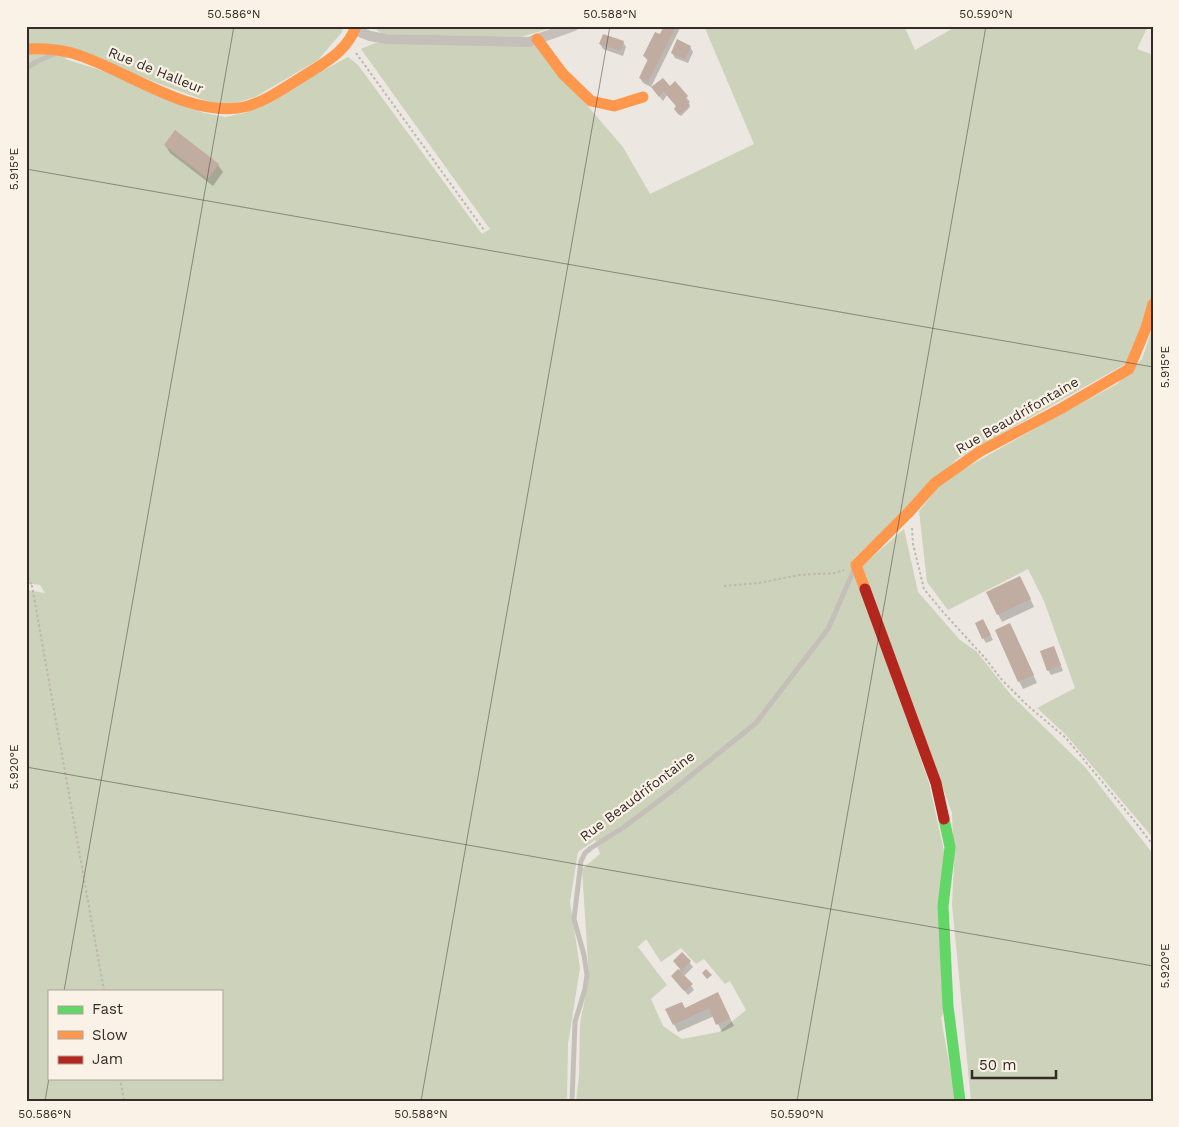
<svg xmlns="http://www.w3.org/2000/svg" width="1179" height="1127" font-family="'Work Sans',sans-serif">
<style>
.green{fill:#cdd2ba;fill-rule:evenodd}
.shadow{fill:#0003}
.building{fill:#c0aca1}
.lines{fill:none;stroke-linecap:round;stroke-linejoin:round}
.path{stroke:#beb7b1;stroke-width:2;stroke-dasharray:2.5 2.5;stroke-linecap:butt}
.lane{stroke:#c5bfb9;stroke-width:5}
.street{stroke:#c5bfb9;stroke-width:10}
.fast{stroke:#63d668;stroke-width:11}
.slow{stroke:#ff974d;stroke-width:11}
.jam{stroke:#b3261e;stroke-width:11}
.ticks{fill:none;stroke:#362c27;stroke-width:1;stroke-opacity:0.45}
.labels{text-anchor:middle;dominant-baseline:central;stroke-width:4.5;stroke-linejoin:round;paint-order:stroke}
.street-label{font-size:14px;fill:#362c27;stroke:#faf2e7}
.neatline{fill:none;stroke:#362c27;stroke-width:2}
.ticks-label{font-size:12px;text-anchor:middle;fill:#362c27}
</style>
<rect width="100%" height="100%" fill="#ece7e0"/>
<path class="green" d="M26,26H343L342,32L318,60L255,97L223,107L73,52L65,59L103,71L204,113L225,117L245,113L348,57L358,65L482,234L490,229L361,49L375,43L536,46L623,147L650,194L754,144L704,26H904L915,50L957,26H1148L1137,49L1153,55V292L1141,333L1127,363L958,458L852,561L929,783L945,856V1009L941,1018L956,1101H576L579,1076L580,1023L589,978L582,869L600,854L595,840L578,852L570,902L580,968L568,1044L567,1101H26V590L45,593L40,585L26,583ZM646,939L661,962L681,948L696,964L704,959L725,984L730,981L746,1010L719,1032L682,1039L663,1026L651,999L667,985L638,947ZM49,991H221V1078H49Z
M372,26H558L521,37L382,34Z
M1153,327V838L1066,735L1037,708L1075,688L1044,601L1028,569L948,610L927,582L919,511L943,481L1050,420L1117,384L1142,359Z
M904,529L918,592L960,640L977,652L1011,695L1085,767L1153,854V1101H971L952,904L954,866L952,813L862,566Z"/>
<path class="shadow" d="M665,26H681L651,87L643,83L640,78L648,61L644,56L660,36Z
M623,42L626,47L623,56L603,49L600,44Z
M690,47L693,52L688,63L675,58L672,53Z
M675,83L690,102L688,104L690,107L681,116L676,111L677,107L667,95L663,101L656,92L670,87Z
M165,145L218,165L223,172L213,186L170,153Z
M1024,585L1034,607L1002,622L998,614Z
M986,626L993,640L986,643L983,638Z
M1054,647L1063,671L1051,675L1048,670Z
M1023,652L1037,683L1023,689L1019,681Z
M682,953L693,967L684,976L694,990L688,995L673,977L680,969L674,961Z
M718,994L734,1026L722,1032L714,1016L678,1032L674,1024Z"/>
<path class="building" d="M664,26H676L648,82L639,78L648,59L643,56L655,32L660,34Z
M603,34L624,41L621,51L599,44Z
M677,39L691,46L685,59L671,53Z
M663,78L670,86L675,81L688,96L685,99L690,105L679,115L674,109L676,106L663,91L659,97L651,87Z
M175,130L219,164L208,179L164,145Z
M1020,576L1031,599L997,615L986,592Z
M983,619L991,635L982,639L975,623Z
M1010,623L1034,675L1018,682L995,630Z
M1054,646L1061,665L1047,671L1040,651Z
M682,952L691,961L682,971L673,961Z
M678,969L693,984L684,991L671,976Z
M706,969L712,975L707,979L702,973Z
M718,992L730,1018L716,1025L709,1008L673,1025L665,1009L682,1002L685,1008Z"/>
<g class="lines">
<path class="path" d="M356,53L484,230
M912,528L913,544L924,589L943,612L985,658L1002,680L1027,705L1066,738L1132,818L1153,845
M26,573L32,586
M26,586H32L104,991
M724,586L759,583L799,575L835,573L844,570
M120,1078L124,1101"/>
<path class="lane" d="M26,68L38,61L54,54
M572,1101L575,1022L585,989L587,975L584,955L574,919L581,861L585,853L591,848L624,827L668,794L756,723L828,629L854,570"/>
<path class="street" d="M355,30L370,36L386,39L529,42L574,26"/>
<path class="fast" d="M944,819L950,847L943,906L948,1006L960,1101"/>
<path class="slow" d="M537,39L563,74L591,101L614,106L643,97
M26,49C41,48 57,49 72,53C124,68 189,119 244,107C265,102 284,88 302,77C324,63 347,52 356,26
M865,589L856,565L910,511L935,483L979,452L1062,408L1129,369L1146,328L1153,304"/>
<path class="jam" d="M865,589L936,783L944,819"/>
</g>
<path class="ticks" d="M26,169L1153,367M26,767L1153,966M64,991L234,26M45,1101L49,1078M421,1101L610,26M797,1101L986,26"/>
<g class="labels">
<g class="street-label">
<text transform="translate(156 70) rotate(22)">Rue de Halleur</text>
<text transform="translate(1017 415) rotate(-30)">Rue Beaudrifontaine</text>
<text transform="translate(637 796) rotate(-37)">Rue Beaudrifontaine</text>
</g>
</g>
<rect width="1179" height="1127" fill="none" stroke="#faf2e7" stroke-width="55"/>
<rect x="48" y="990" width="175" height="90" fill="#faf2e7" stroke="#aca39a"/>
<rect x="58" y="1006" width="25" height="8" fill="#63d668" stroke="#aca39a"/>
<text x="92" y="1014" font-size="15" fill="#362c27">Fast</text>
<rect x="58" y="1031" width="25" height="8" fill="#ff974d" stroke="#aca39a"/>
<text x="92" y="1040" font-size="15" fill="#362c27">Slow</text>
<rect x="58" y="1056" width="25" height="8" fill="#b3261e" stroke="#aca39a"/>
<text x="92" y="1064" font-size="15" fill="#362c27">Jam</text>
<path d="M972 1070v8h84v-8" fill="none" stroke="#362c27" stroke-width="2.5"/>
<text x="979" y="1070" font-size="15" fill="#362c27" stroke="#faf2e7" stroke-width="4" paint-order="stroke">50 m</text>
<rect x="28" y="28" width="1124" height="1072" class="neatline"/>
<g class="ticks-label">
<text x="234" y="18">50.586°N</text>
<text x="610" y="18">50.588°N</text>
<text x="986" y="18">50.590°N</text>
<text transform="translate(14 169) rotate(-90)" y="4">5.915°E</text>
<text transform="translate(1165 367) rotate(-90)" y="4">5.915°E</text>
<text transform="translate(14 767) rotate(-90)" y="4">5.920°E</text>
<text transform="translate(1165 966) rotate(-90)" y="4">5.920°E</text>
<text x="45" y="1118">50.586°N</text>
<text x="421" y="1118">50.588°N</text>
<text x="797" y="1118">50.590°N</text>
</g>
</svg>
